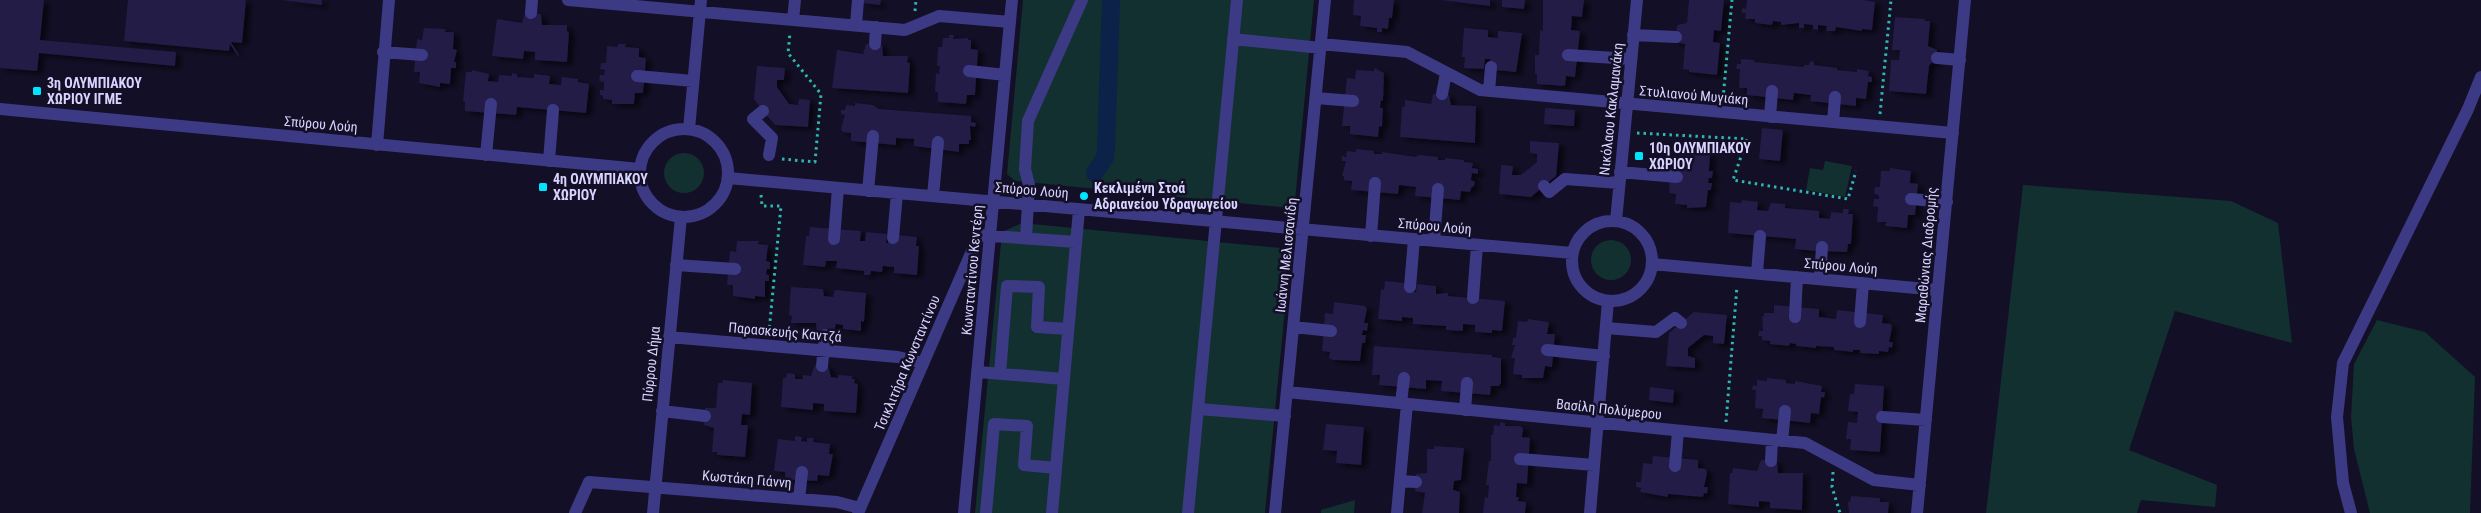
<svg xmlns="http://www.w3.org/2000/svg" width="2481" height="513" font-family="'Roboto Condensed',sans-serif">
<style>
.green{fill:#12302f}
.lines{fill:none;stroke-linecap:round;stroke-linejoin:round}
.canal{stroke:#0c2248;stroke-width:18}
.building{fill:#241b47;filter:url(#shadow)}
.path{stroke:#2fb8b0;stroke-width:3;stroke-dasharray:2.5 4;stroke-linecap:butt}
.minor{stroke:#3d3a85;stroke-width:12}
.poi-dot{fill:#00e5ff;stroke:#130f26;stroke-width:2}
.labels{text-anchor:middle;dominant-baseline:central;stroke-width:5;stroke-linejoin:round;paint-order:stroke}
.poi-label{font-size:14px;font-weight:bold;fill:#d9d4ff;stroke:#130f26;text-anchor:start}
.street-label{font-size:14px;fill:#d9d4ff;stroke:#130f26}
</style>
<defs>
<filter id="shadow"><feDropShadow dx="5.5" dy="3" stdDeviation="2.5" flood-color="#0009"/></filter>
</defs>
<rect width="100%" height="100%" fill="#130f26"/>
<path class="green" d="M1023,0H1314L1295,201L1290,208L1015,181L1007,174Z
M664 173a20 20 0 1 1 40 0a20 20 0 1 1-40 0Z
M1825,161L1852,166L1845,197L1806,190L1810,168L1823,170Z
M2023,185L2231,201L2278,223L2292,343L2175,311L2129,450L2217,485L2215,507L2141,500L2137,513H1986Z
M1022,223L1281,248L1290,258L1265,513H975L1002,232Z
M1591 260a20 20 0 1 1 40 0a20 20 0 1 1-40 0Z
M2377,320L2425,332L2475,377L2470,513H2370L2354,449L2351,417L2354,364Z
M1355,500L1354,513H1321V510Z"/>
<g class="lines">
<path class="canal" d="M1095,173L1105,157L1106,148L1111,0"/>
</g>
<path class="building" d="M0,0H44L40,40L176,52L175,66L39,53L37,71L0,68Z
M128,0H246L242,43L231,42L239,55L238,56L230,44L229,51L124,41Z
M281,0H322V5Z
M863,0H881L880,5L862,3Z
M1354,0H1394L1392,18H1389L1388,29L1382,28V32H1377V28L1360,26L1361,16L1353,15Z
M1441,0H1490V6Z
M1502,0H1525L1524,9L1502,7Z
M1543,0H1584L1582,17L1572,16L1571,30L1580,31L1575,77L1566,76L1565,86L1537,84V74H1535V55H1539L1540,30L1543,31Z
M1689,0H1724L1721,31L1714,30L1713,42L1720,43L1717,75L1689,72V70L1683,69L1685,44L1675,42L1676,37L1677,25L1687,23Z
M1747,0H1864L1875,2L1872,30L1862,29V31L1836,27L1835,31H1826L1827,26L1818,25V30L1813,29V25L1804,24V28H1799V23L1781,25V22L1773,21L1772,25L1755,23V19H1745L1746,13H1742V8L1746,9Z
M525,13L541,14L542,25H567V31L569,32L567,62L535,60V52L524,51L523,59L492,56L497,19L522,23Z
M1895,17L1925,19V21H1930L1928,46L1937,50L1936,64L1931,63L1929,66L1926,94L1889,91L1891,60H1899L1900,50H1892Z
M424,28L446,29L445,32H454L453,49L457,50L454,62H456V68H451L450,84L440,83V87L419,83L420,72H414L417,39L422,40Z
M1464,28L1488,30V37L1498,38V31L1522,33L1516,72L1494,70L1490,67V59H1485L1484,69L1464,68L1465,57H1462Z
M949,35H954L953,39L968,38V40H971V49L978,50L975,95H967L966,104L938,102V92H935L936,73L939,74L940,66H937L938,47H942L943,38H949Z
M618,44H626L625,47L639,48V57L646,58L643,93H635L634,104H612V100L603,99V96L600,95V90H604V82L599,81L600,75H604L605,70L600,69L601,63H606L607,46L617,47Z
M866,44L882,45L883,56H908L907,62L910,63L908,93L832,88L837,50L863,54Z
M1741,59L1755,60L1754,62L1804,67V65H1809L1810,61L1814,62V65L1837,68V70L1857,72V69L1869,71L1868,76L1872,77V82H1868L1866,99L1856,98V106L1810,101L1811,95L1794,93L1793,100L1747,95V88H1739L1740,69H1736L1737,64H1741Z
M757,66L785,68L784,80H777V87L789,104L798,105L799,99L810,100L808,127L775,125L763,111L754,99Z
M1374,68L1384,73L1383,101L1381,100L1380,108H1383L1382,127L1379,126L1378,137L1350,134V126H1342L1347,78L1355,79L1356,70L1374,71Z
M472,70L489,74L488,81L498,82L499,75L512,76V73L517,74V77L534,78V74L550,76L549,84L561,85L562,77L578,79V82L589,84L586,113L517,107L516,115L465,111V102L463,101L466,72H472Z
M1433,94L1449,95L1451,105L1476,106L1475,143L1400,137L1402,107H1405V100L1431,104Z
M855,103L873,105L879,109L971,116V122L976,123L975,127L970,126L971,140H969V144H959V152L914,146V139L896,138V145L851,141V133L843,132L841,129L845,115L841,114V110H845L846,105L855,106Z
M1545,108L1575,110L1574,126L1544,124Z
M1762,128L1783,130L1780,161L1759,159Z
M1530,141L1559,143L1556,176L1531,197L1499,194L1501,165L1513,166L1512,175H1521L1537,162V154L1530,153Z
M1356,149L1374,151V154H1382V152L1415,157L1420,155L1438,157V160H1445V158L1464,160V162L1473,163L1472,168L1478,169V174L1472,173L1471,180L1475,182L1474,186L1471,188L1470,192L1461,191L1460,200L1415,196L1416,187L1399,185L1398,194L1351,190L1352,181L1344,180V176H1342L1346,161H1342V156L1346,157L1347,151L1356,152Z
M1680,150L1710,154L1709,171H1713L1712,178H1709L1708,183H1712L1711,190H1708L1706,207L1687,208V205L1675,204L1676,194L1669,193L1671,161L1679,162Z
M1890,168L1911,171L1910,183L1918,184L1915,215H1908L1907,228L1885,226L1886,222H1877L1878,207L1873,206L1874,199H1879V196L1874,193L1875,187H1880L1881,171H1890Z
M1742,200L1758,202L1757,210L1768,211L1771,203L1785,204V208L1819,211V218L1830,219L1831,212L1843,213V209H1849L1848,214H1853L1851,244H1848L1847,252L1816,251L1795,249L1796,239L1728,233L1730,202L1741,203Z
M810,227L861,231L860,241H865L866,232L887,234L886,243H888L889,238L897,235L917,237L916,246H919L917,275L894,273V267L883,266L882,272L871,271L870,275H864V271L836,268L837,261H826L825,267L803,265L806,236H809Z
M737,241H759L758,244L768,245L766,261L770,262V269H767L766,274L769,275V281H765V297L755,296V299L733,296V285H727L730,251L736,252Z
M1385,281L1405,283L1412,292H1416L1417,284L1436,286V294L1448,293V296L1505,301L1502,331L1492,330V333L1475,332V325L1463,324V331L1446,330V326L1413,324V318L1402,317V321L1378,319L1381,289L1384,290Z
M791,287L823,289L824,296L833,297L835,290L866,293L864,322L861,321V331L843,329V325L836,324L833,336L817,335L816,323H791L792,316L789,315Z
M1334,302L1365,306L1367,309L1364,323H1368L1367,331L1363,330L1362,335H1366L1365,343H1362L1360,361L1333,360L1329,358L1330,352L1322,351L1325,313L1333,314Z
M1774,305L1819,309V317L1836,319L1837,310L1883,315L1882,323L1891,324L1892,328L1889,342H1893L1892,348L1889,347L1888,352L1879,351V354L1860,353V350H1853V352L1834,350V347L1816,346V348L1796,346V344L1790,343L1789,346L1770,344V341L1762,340V336H1758L1759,331H1763L1762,316L1764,317V313H1774Z
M1694,312L1727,315L1724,344L1713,343V336L1704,335L1688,348V356L1695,358V368L1666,366L1669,333Z
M1528,319L1549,322L1547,334H1555L1552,367L1545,366L1543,378H1522V375L1513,374L1515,358H1511L1515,345H1512L1513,338H1516L1518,321L1527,322Z
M1374,346L1492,355V357L1501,358V383L1499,386H1491L1490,395L1441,391L1442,381L1426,380V389L1379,385L1380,375H1372Z
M815,365L828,366L831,377L838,378V375L852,376V379H855L854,383L858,384L856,413L824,411V404L813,403V410L781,407L783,378H786L787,373L795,374V379H803V375L811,376Z
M1767,378L1786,380V383L1795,384V381L1822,386L1821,392H1825L1824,398L1821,397L1819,414L1811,413L1810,423L1762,418L1763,409L1755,408L1756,390H1752L1753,385L1757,386V380L1767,381Z
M723,380L752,383L750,415L742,414L741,425H748L745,457L717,455V452H712L714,428L704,425L705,408H716L718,383H723Z
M1855,384L1884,386L1880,452L1850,450L1851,439H1846L1848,422L1857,423L1858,412L1848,411L1850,394H1854Z
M1650,387L1674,390L1673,403L1649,400Z
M1500,422L1505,423V426H1520L1523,428L1522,437L1530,438L1527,484L1517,483L1516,497H1519L1518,501L1526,502L1525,513H1483L1485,497L1488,498L1489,485H1486L1489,461H1491V435H1493L1494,425L1500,426Z
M1326,424L1364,427L1361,465L1336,463L1337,451L1323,450Z
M795,436L802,437L801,441L807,442V438H814L813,442L830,444L829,454H833L829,476L818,475L817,481L797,480L785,479V472L774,471L778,439L795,441Z
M1434,446L1464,448L1461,480L1454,481L1453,490L1460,492L1459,513H1422L1425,493L1415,491L1416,474L1427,473V449H1434Z
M1653,456L1698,460V468L1706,469L1707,473L1704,487H1708L1707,494L1704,493L1703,497L1668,494V497L1640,492L1641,488L1636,487V482H1641L1643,463L1652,464Z
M1761,460L1777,462L1778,473H1803L1802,510L1770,508V502L1759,501V507L1728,504L1730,473H1732L1733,468L1757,471Z
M1851,496L1880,498V502H1889L1888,513H1849L1848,502H1850Z"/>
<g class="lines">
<path class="path" d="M915,11L916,0
M1723,99L1732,0
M1880,114L1891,0
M1637,133L1747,139L1733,180L1848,199L1856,171
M782,159L815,162L821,94L788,53L790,33
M761,195L762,206H781L769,332
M1726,422L1737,286
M1833,472L1832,487L1840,513"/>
<path class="minor" d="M568,0L905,30L939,16L1010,22
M531,13L532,0
M793,20L795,0
M856,25L858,0
M1633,35L1676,37
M1233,39L1321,48
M875,44L876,27
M1321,44L1407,52L1480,90L1953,133
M383,52L422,55
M1568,55L1631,59
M1937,58L1960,60
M969,71L1005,75
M637,76L693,81
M1489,91L1491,67
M1442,94L1446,73
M1316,98L1353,101
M0,109L640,169
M763,111L753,119L772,138L769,155
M1770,117L1772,91
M1833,122L1835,97
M689,129L701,0
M640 173a44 44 0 1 1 88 0a44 44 0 1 1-88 0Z
M377,145L389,0
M486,155L491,104
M549,161L553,110
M1620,172L1677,177
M728,178L1572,253
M1544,186L1549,192L1565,179L1619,183
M868,191L873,136
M933,196L938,142
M1911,199L1947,202
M1572 261a40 40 0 1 1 80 0a40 40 0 1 1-80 0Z
M1616,221L1637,0
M1371,236L1375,183
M893,238L897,193
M1026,238L1029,185L1025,169L1028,121L1082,0
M834,239L838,188
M1434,241L1438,189
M1652,264L1938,290
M676,265L735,269
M1757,273L1760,236
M1820,279L1822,247
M1410,287L1414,239
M1473,298L1477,245
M1795,317L1797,277
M1860,322L1863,283
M1294,327L1331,331
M1606,328L1656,332L1675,318L1681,323
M669,337L898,357L923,363
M1547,350L1604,356
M822,366L825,335
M978,372L1064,379
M1000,374L1007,286L1039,287L1037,327L1068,329
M1287,392L1805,443L1874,480L1920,485
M1401,403L1404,378
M1199,409L1285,416
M1465,410L1467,383
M662,411L705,416
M1882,417L1926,420
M1782,441L1785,411
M1520,459L1594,465
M1771,461L1772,440
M1675,466L1678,431
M1400,481L1416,482
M799,499L802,472
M575,513L589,482L837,502L860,508
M653,513L681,217
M858,513L979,235L1076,242
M964,513L1012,0
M986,513L994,424L1027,426L1024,465L1056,468
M1052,513L1079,210
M1188,513L1237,0
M1275,513L1325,0
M1397,513L1407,404
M1590,513L1608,301
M1917,513L1965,0
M2351,513L2343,483L2337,417L2343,363L2468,109L2481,77"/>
</g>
<g class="poi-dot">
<rect x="32" y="86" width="10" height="10" rx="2.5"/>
<rect x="1634" y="151" width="10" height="10" rx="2.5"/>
<rect x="538" y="182" width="10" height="10" rx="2.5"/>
<circle cx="1084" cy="196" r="5"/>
</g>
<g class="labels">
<g class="poi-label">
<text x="47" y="83">3η ΟΛΥΜΠΙΑΚΟΥ<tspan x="47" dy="16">ΧΩΡΙΟΥ ΙΓΜΕ</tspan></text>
<text x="1649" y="148">10η ΟΛΥΜΠΙΑΚΟΥ<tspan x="1649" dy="16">ΧΩΡΙΟΥ</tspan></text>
<text x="553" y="179">4η ΟΛΥΜΠΙΑΚΟΥ<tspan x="553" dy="16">ΧΩΡΙΟΥ</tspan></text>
<text x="1094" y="188">Κεκλιμένη Στοά<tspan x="1094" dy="16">Αδριανείου Υδραγωγείου</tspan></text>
</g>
<g class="street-label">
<text transform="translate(1694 95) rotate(5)">Στυλιανού Μυγιάκη</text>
<text transform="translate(1611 109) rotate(-84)">Νικόλαου Κακλαμανάκη</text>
<text transform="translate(321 124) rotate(5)">Σπύρου Λούη</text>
<text transform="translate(1032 190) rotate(5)">Σπύρου Λούη</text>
<text transform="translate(1435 226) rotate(5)">Σπύρου Λούη</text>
<text transform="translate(1286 255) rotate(-84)">Ιωάννη Μελισσανίδη</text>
<text transform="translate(1926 255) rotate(-85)">Μαραθώνιας Διαδρομής</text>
<text transform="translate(1841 266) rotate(5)">Σπύρου Λούη</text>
<text transform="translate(972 270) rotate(-85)">Κωνσταντίνου Κεντέρη</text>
<text transform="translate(785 332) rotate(5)">Παρασκευής Καντζά</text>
<text transform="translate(907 363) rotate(-67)">Τσικλιτήρα Κωνσταντίνου</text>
<text transform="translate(651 364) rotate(-84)">Πύρρου Δήμα</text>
<text transform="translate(1609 409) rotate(6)">Βασίλη Πολύμερου</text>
<text transform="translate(747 479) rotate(5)">Κωστάκη Γιάννη</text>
</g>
</g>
</svg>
